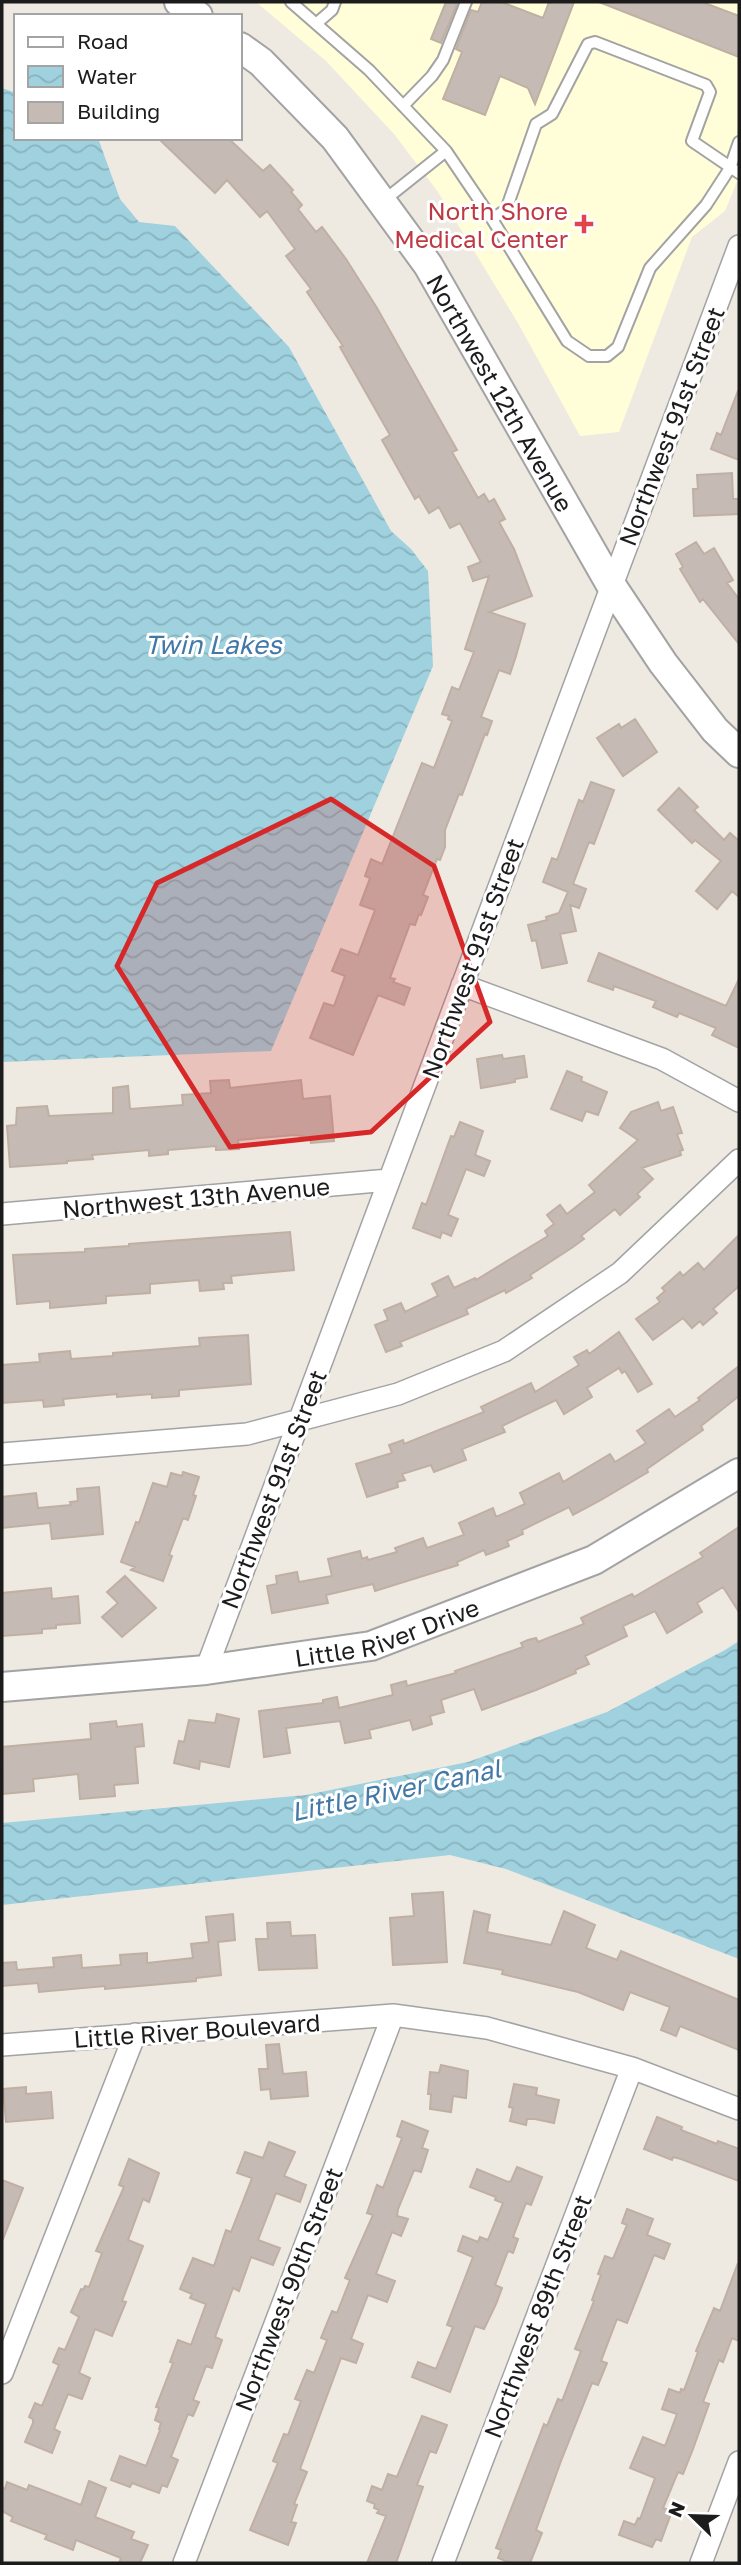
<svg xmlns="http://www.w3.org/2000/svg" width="741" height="2565" font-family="'Golos Text',sans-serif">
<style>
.education{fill:#fffed9}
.water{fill:url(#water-waves)}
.building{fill:#c6bbb4;stroke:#c0afa3;stroke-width:2}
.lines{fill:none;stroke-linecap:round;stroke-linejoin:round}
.service-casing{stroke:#a3a3a3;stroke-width:14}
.minor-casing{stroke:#a3a3a3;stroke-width:24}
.tertiary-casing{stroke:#a3a3a3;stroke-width:32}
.service{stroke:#fff;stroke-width:10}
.minor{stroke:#fff;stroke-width:21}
.tertiary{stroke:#fff;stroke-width:28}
.marked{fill:#d62828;fill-opacity:0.2;stroke:#d62828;stroke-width:5;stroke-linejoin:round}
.health-dot{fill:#e0444e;stroke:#fff;stroke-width:2.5}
.labels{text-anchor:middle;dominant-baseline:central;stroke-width:6;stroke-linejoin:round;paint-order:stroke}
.health-label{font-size:24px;fill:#be3a42;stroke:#fff;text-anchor:end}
.street-label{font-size:24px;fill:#1c1c1c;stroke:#fff}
.water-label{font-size:26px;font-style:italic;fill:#4278a7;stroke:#fff}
</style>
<defs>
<pattern id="water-waves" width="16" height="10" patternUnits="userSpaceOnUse" patternTransform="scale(1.75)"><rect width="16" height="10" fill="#9fd1de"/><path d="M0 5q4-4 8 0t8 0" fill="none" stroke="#88b3be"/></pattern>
</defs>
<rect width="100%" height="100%" fill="#eee9e1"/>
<path class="education" d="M256,2H739V177L725,211L692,237L619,432L580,436L518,323L438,192L394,134L326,61Z"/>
<path class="water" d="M2,88L16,93V138H98L120,199L139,222L175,226L289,347L391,531L411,549L428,571L433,666L271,1051L2,1062Z
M739,1641V1959L506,1869L450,1855L2,1905V1823L306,1795L468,1762L607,1712L725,1650Z"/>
<path class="building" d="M446,2L457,4L441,43L431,39Z
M482,2H501L543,18L549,2H574L535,104L528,88L500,76L485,115L443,99L462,52L456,49L471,10L478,12Z
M599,2H702L739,16V57Z
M158,138H228L263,171L270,165L293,190L291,192L302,205L298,209L316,232L322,227L346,259L377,308L457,450L452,452L478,498L484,494L489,502L494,499L505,519L499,522L514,549L532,596L489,612L525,624L516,656L510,674L499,670L481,717L492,721L487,735L485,734L462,795L459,794L445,830V847L440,860L437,859L423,895L428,897L421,915L419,914L415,925L410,924L390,978L395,979L393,982L410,988L404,1005L378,995L353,1055L310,1038L324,1003L334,1006L345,976L332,971L341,949L358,955L375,910L360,905L370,878L365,876L371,859L382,864L422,763L434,768L452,721L448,719L449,716L442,714L452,687L459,690L474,652L465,649L489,576L473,581L468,567L481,562L460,523L450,528L439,507L429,513L419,496L415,499L382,440L390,435L340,347L343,346L307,292L311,289L286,256L295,249L267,211L260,217L227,180L215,193Z
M738,391H739V460L711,449L717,433L721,435Z
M732,473L733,499H739V514L694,516L693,489H698L697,475Z
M696,542L704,554L714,548L733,580L727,583L739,599V644L703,599L700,602L680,569L683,567L676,554Z
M635,719L657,752L623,776L597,738L619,724L621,728Z
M591,782L614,790L594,844L589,842L573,884L586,889L579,908L570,905L576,931L560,934L567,963L542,968L536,940L532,941L528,925L547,920L546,917L559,913L568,892L543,882L552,858L557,860L579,800L583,802Z
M679,788L698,807L694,810L724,840L730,833L739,841V897L732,891L717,909L696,891L721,861L695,840L692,843L658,810Z
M599,953L726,1006L739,979V1048L712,1035L716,1028L679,1013L677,1017L653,1007L656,1001L614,986L613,990L588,981Z
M502,1055L503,1059L524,1056L527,1077L515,1079V1082L481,1088L477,1059Z
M567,1071L582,1077L581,1081L607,1092L598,1115L586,1111L582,1121L551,1109Z
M229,1080L230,1088L301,1080L303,1099L330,1096L334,1141L311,1143L310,1139L303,1140L302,1136L295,1135L238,1140L239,1149L216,1150V1146L168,1150V1154L149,1156V1150L92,1155L93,1159L67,1161V1163L10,1167L7,1126L16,1125L17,1108L47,1106L49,1116L113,1113V1088L128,1086L130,1109L183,1105L182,1095L211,1093L210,1081Z
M658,1102L661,1111L673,1107L682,1133L677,1134L683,1150L680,1151L681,1155L642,1168L653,1179L637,1194L640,1197L620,1215L615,1209L581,1236L584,1239L573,1247L530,1275L532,1278L506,1293L505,1290L466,1309L468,1314L400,1342L402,1346L386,1352L375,1325L388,1320L384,1310L401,1303L405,1312L438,1296L432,1284L448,1276L454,1288L475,1278L476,1280L548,1236L545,1231L554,1224L547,1215L560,1205L567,1214L595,1192L589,1185L638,1140L620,1128L631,1112Z
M460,1122L483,1131L475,1155L490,1161L484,1176L466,1169L448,1215L458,1219L451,1236L442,1232L440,1238L413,1228L422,1203L426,1205L451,1136L454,1137Z
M290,1232L294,1270L231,1276L232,1283H223L224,1289L200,1291L199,1280L150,1284V1293L106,1296V1303L50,1308V1301L17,1304L13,1255L85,1252V1249L129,1246V1244Z
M739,1235V1286L713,1309L717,1313L703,1325L700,1321L692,1328L683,1318L653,1340L636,1319L660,1302L657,1298L665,1291L662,1288L680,1272L683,1276L698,1263L704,1270Z
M619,1332L652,1384L638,1392L625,1371L622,1373L619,1368L587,1388L592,1397L564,1414L556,1400L502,1426L505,1432L462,1449L466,1460L434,1472L431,1465L402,1474L405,1480L397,1482L398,1487L367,1497L356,1464L392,1453L389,1445L403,1440L404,1444L484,1412L481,1407L531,1383L535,1392L579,1365L574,1357L587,1350L589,1354Z
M248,1335L251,1384L179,1390V1396L152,1398V1394L117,1397V1394L63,1399L64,1405L44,1407L43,1400L2,1403V1365L40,1362L39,1354L70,1351L71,1359L113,1356V1353L200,1346L199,1338Z
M739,1366V1396L701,1426L703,1430L647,1469L648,1472L601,1500L573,1515L569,1507L522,1530L523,1534L507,1541L509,1546L486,1555L484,1550L457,1562L458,1565L375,1591L373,1584L326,1595L328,1603L272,1613L267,1586L277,1584L276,1576L297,1572L299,1582L332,1576L328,1559L360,1551L362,1559L367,1557L368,1560L397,1552L395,1548L423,1538L427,1548L464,1535L459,1523L493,1508L496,1517L525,1504L520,1493L559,1473L563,1482L610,1454L615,1462L646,1443L637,1431L669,1409L675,1417L700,1400L698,1398Z
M183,1472L199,1477L193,1495L196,1496L188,1520L183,1518L169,1555L172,1556L163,1581L131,1570L135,1567L121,1562L136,1522L139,1523L153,1483L167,1487L171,1473L182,1476Z
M99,1487L103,1534L52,1539L50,1523L2,1528V1497L36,1493L38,1508L71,1505L70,1502L78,1501L77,1489Z
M739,1527V1612L723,1587L697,1603L702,1612L667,1633L655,1611L623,1626L627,1636L585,1656L589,1664L575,1670L576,1673L536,1690L482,1710L474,1689L441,1700L444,1712L430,1716L432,1724L413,1730L410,1720L369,1730L371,1738L345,1743L340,1721L286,1728L290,1753L264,1757L259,1711L323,1703V1700L337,1697L339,1708L393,1695L391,1685L406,1681L407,1686L456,1673L455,1671L523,1647L521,1643L528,1640L536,1638L538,1642L584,1624L581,1618L632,1594L634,1597L703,1557L700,1553Z
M125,1576L156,1608L122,1637L102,1617L118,1603L107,1592Z
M51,1588L52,1599L78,1596L80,1623L56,1625V1628L42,1629V1633L2,1636V1593Z
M217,1714L239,1719L229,1767L200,1761L199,1769L174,1763L179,1741L184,1742L189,1720L215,1723Z
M116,1721L117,1727L142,1724L144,1746L135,1747L138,1783L114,1785L115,1796L80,1799L78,1774L33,1779L34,1791L3,1794L2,1747L91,1739L90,1724Z
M443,1892L447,1962L393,1965L390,1918L414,1916L412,1894Z
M474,1911L490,1915L487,1932L551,1945L564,1911L595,1925L586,1948L617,1960L621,1951L739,2000V2050L680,2026L676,2036L661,2030L670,2007L630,1992L623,2010L578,1992L502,1974L503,1970L464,1963Z
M233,1914L235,1940L218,1942L221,1975L196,1978V1981L105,1989V1986L39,1992L38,1983L2,1986V1963L16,1962L17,1970L54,1967L53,1958L81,1955L82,1968L121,1965L120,1955L147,1953V1963L193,1958L191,1944L209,1942L206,1917Z
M290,1922L291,1936L315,1935L317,1968L259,1970L256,1939H268L267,1923Z
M279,2044L283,2074L306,2072L308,2096L271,2099L270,2089L261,2090L259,2069H268L266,2045Z
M441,2065L468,2071L466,2098L453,2096L451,2112L430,2109L431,2094H428L430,2072L439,2073Z
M514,2084L537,2088L536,2095L559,2100L554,2123L535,2119H527L526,2125L510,2121L513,2108L509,2107Z
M26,2087V2094L51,2092L53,2118L6,2122L3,2089Z
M657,2117L682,2127L681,2130L717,2144L718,2141L739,2149V2181L681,2159L673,2157L672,2160L644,2149Z
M402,2121L428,2131L422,2148L428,2150L421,2172L414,2170L398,2209L397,2216L408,2219L401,2236L392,2232L376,2274L395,2281L387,2302L368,2295L351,2339L363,2344L356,2363L341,2358L300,2469L307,2472L294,2504L297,2505L291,2522L296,2523L288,2545L250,2530L278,2463L273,2461L284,2434L288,2435L301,2401L295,2399L307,2370L314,2373L327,2340L321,2338L332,2311L337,2313L350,2280L345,2278L373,2215L367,2213L377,2185L383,2188L402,2138L397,2136Z
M269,2142L295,2152L284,2176L306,2185L300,2202L276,2193L258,2240L280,2248L273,2265L251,2257L239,2291L233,2288L215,2337L222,2340L212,2368L206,2366L193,2400L199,2402L193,2416L188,2414L171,2457L178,2460L167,2487L162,2485L159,2493L132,2483L130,2487L111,2480L120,2456L146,2466L160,2430L159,2429L161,2423L155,2420L159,2408L156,2407L173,2363L170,2362L178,2340L191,2345L206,2304L190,2298L192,2294L180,2289L193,2258L214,2266L226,2230L231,2232L252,2178L237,2173L245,2152L263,2158Z
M129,2159L159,2173L149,2202L143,2199L128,2240L143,2246L122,2301L126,2302L112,2336L95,2329L79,2373L90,2378L82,2399L68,2394L54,2429L60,2432L52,2453L25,2442L33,2423V2419L29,2417L35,2403L42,2406L59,2365L53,2362L59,2348L65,2350L79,2317L71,2312L81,2289L83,2290L85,2286L89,2287L102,2253L96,2251L124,2187L119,2185Z
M517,2167L542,2177L531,2205L526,2203L513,2237L518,2239L513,2253L508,2251L495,2285L502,2288L496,2304L484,2329L475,2326L450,2392L412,2377L418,2362L436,2369L453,2327L447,2325L473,2257L458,2251L463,2236L478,2242L480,2237L488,2240L503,2203L495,2200L496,2197L470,2187L477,2169L508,2182L511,2181Z
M2,2180L23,2188L3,2239H2Z
M627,2209L653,2219L647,2235L670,2244L664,2259L654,2255L627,2323L617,2319L601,2361L607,2363L598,2385L592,2383L561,2461L536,2530L542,2533L530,2563H511L498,2558L501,2550L496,2548L544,2424L547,2426L558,2399L562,2401L581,2351L575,2349L594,2301L592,2300L601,2275L598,2274L605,2256L613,2259L627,2225L622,2223Z
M738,2263L739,2341L732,2338L723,2362L719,2360L703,2402L709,2404L693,2449L683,2474L678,2472L663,2508L672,2511L661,2541L656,2539L652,2547L619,2535L624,2521L635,2525L638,2518L640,2519L655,2478L630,2468L643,2437L665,2446L677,2414L662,2409L669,2389L680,2393L681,2389L684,2390L698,2352L696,2351L714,2308L720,2311Z
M422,2416L447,2425L436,2453L430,2451L417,2485L423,2487L396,2563H367L386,2516L377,2513L379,2510L374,2508L375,2504L367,2501L372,2486L382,2490L388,2474L397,2477Z
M89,2481L106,2488L95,2517L134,2532L131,2539L148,2545L140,2563H119L121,2558L76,2540L73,2550L45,2539L47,2535L11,2521L13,2517L2,2511V2487L5,2489L7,2482L27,2490L29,2485L81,2505Z"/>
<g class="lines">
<g class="service-casing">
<path id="service" d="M291,2L369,70L446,151L492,219L567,341L589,356H607L618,347L650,268L706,205L730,168L739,142
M317,23L332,10L335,2
M403,106L432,76L443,60L466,2
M382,202L446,151
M492,219L506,210L536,124L552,114L588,44L595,42L706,85L710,92L692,141L739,173"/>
</g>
<g class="minor-casing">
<path id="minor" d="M462,985L662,1059L739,1101
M2,1214L389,1180
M2,1454L247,1434L398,1394L504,1351L620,1273L739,1160
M206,1670L739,246
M2,2045L393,2015L487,2028L632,2068L739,2109
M2,2373L135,2034
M184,2563L393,2015
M443,2563L632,2068
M701,2563L739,2462"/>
</g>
<g class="tertiary-casing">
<g id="tertiary">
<path d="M179,2L198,16"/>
<path id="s1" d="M240,47L261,62L335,138L428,265L611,585L663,663L715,730L739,753"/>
<path id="s2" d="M2,1687L206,1670L371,1646L594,1560L739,1473"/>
</g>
</g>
<use href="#service" class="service"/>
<use href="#minor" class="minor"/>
<use href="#tertiary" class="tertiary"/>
</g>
<path class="marked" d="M331,799L434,866L490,1022L371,1132L230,1147L117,966L157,883Z"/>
<path class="health-dot" d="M580.5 213.5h7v7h7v7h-7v7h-7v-7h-7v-7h7z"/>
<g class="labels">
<g class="health-label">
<text x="568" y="210">North Shore<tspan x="568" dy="28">Medical Center</tspan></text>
</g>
<g class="street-label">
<text stroke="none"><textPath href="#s1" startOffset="436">Northwest 12th Avenue</textPath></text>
<text transform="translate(671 426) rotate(-69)">Northwest 91st Street</text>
<text transform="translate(472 958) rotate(-70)">Northwest 91st Street</text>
<text transform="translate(196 1197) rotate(-5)">Northwest 13th Avenue</text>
<text transform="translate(273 1489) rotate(-69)">Northwest 91st Street</text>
<text stroke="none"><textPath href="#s2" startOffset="390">Little River Drive</textPath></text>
<text transform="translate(197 2030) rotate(-4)">Little River Boulevard</text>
<text transform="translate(288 2289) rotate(-69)">Northwest 90th Street</text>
<text transform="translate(537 2316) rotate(-69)">Northwest 89th Street</text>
</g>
<g class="water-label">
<text x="213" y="644">Twin Lakes</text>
<text transform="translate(396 1790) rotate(-12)">Little River Canal</text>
</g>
</g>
<rect width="741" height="2565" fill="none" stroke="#1c1c1c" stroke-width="7"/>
<rect x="14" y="14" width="228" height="126" fill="#ffffff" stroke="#a4a4a4" stroke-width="2"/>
<rect x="28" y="37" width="35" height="10" fill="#ffffff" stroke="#a4a4a4" stroke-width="2"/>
<text x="77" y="49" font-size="21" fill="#1c1c1c">Road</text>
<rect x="28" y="66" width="35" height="21" fill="url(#water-waves)" stroke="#a4a4a4" stroke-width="2"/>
<text x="77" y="84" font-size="21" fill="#1c1c1c">Water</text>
<rect x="28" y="102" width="35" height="21" fill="#c6bbb4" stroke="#a4a4a4" stroke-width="2"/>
<text x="77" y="119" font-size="21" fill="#1c1c1c">Building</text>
<g transform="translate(692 2516) rotate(293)" stroke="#ffffff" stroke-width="5" paint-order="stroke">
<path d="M0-5L12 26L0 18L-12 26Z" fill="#1c1c1c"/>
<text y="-10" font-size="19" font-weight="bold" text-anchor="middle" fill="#1c1c1c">N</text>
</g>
</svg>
